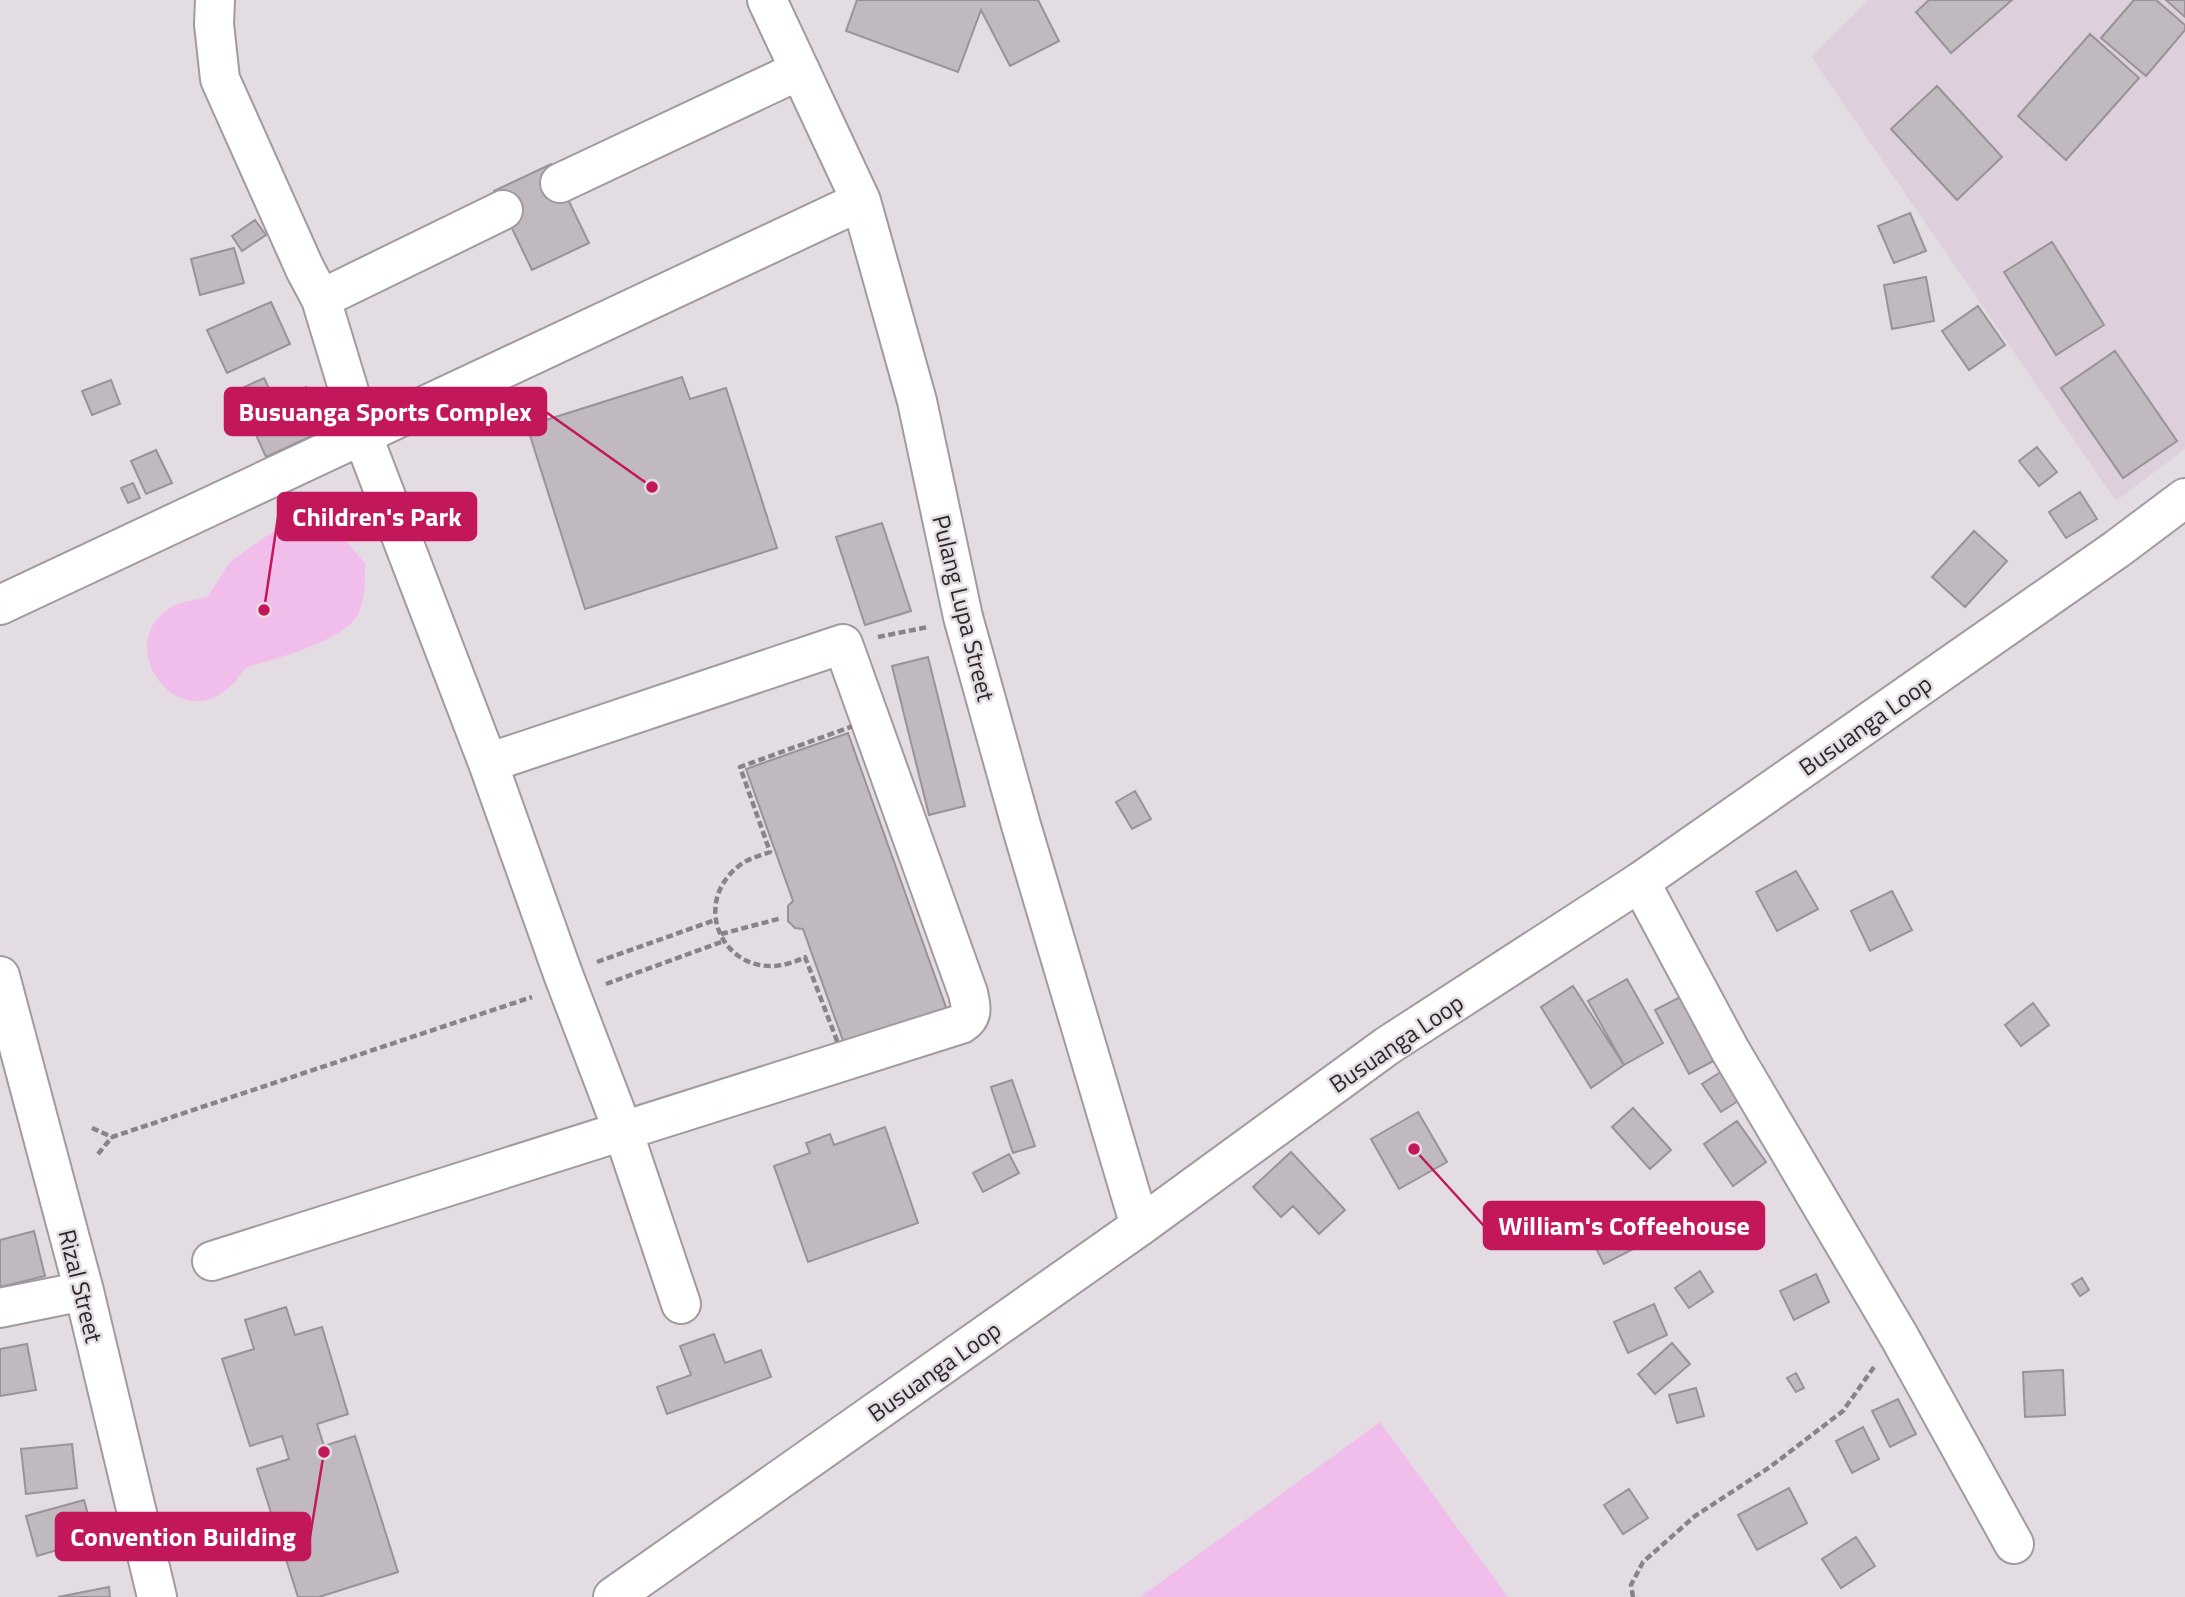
<svg xmlns="http://www.w3.org/2000/svg" width="2185" height="1597" font-family="'Titillium Web',sans-serif">
<style>
.built{fill:#ddcfdb}
.green{fill:#f1beeb}
.building{fill:#c0b9bf;stroke:#999298;stroke-width:2}
.lines{fill:none;stroke-linecap:round;stroke-linejoin:round}
.minor-tunnel{stroke:#bfb8be;stroke-width:38;stroke-dasharray:38 19;stroke-linecap:butt}
.minor-casing{stroke:#a19aa0;stroke-width:42}
.major-casing{stroke:#a19aa0;stroke-width:42}
.path{stroke:#898388;stroke-width:4.5;stroke-dasharray:7 3.5;stroke-linecap:butt}
.minor{stroke:#fff;stroke-width:38}
.major{stroke:#fff;stroke-width:38}
.labels{text-anchor:middle;dominant-baseline:central;stroke-width:5;stroke-linejoin:round;paint-order:stroke}
.street-label{font-size:24px;fill:#2b282b;stroke:#e4dce3}
.leader{fill:none;stroke:#c2185b;stroke-width:2.5}
.callout-dot{fill:#c2185b;stroke:#e4dce3;stroke-width:2.5}
.callout{fill:#c2185b;stroke:#c2185b;stroke-width:2.5}
.callout-label{font-size:26px;text-anchor:middle;font-weight:bold;fill:#fff}
</style>
<rect width="100%" height="100%" fill="#e4dce3"/>
<path class="built" d="M1869,0H2185V449L2116,501L1811,56Z"/>
<path class="green" d="M312,524L344,539L365,563C365,581 366,599 357,616C343,641 272,660 245,668C189,757 102,643 175,605C184,601 197,600 207,597L230,562L262,539L284,525Z
M1380,1422L1508,1597H1140Z"/>
<path class="building" d="M857,0H1038L1059,41L1010,66L981,10L958,72L846,31Z
M1929,0H2012L1951,53L1916,12Z
M2134,0H2156L2185,25V30L2146,76L2101,38Z
M2166,0H2185V17Z
M2090,34L2139,78L2066,160L2018,116Z
M1937,86L2002,157L1957,200L1891,129Z
M551,164L589,243L532,270L494,191Z
M1910,213L1926,251L1894,263L1878,226Z
M255,220L266,235L242,251L232,236Z
M2052,242L2104,325L2056,355L2004,272Z
M234,248L244,283L200,295L191,259Z
M1926,277L1934,321L1892,329L1884,285Z
M271,302L290,344L227,373L207,330Z
M1978,306L2005,345L1969,370L1942,331Z
M2115,351L2177,441L2123,478L2061,388Z
M682,377L690,399L726,388L777,548L585,609L527,426Z
M264,378L275,401L306,387L325,430L266,457L236,391Z
M111,380L120,404L92,415L82,391Z
M2037,447L2057,472L2039,486L2019,461Z
M156,450L172,483L146,494L131,461Z
M133,483L140,498L128,503L121,488Z
M2080,492L2097,519L2066,538L2049,512Z
M882,523L911,611L865,625L836,537Z
M1974,531L2007,561L1965,607L1932,577Z
M928,657L965,806L929,815L892,666Z
M848,733L948,1013L846,1049L803,929L795,928L788,921V906L793,901L746,769Z
M1135,791L1151,819L1132,829L1116,802Z
M1796,871L1818,909L1777,931L1756,892Z
M1892,891L1912,930L1870,951L1851,911Z
M1627,979L1663,1043L1624,1065L1588,1001Z
M1573,986L1624,1065L1591,1088L1541,1007Z
M1686,994L1719,1058L1689,1074L1655,1010Z
M2033,1003L2049,1025L2021,1046L2005,1025Z
M1722,1071L1741,1099L1721,1112L1702,1084Z
M1012,1080L1035,1146L1013,1153L991,1087Z
M1633,1108L1671,1150L1650,1169L1612,1127Z
M1418,1112L1447,1162L1399,1189L1371,1139Z
M1737,1121L1766,1162L1733,1186L1704,1144Z
M885,1127L918,1223L808,1262L774,1166L810,1153L806,1143L830,1134L834,1145Z
M1291,1152L1345,1210L1319,1234L1293,1206L1281,1217L1253,1187Z
M1009,1154L1019,1173L983,1192L973,1173Z
M1627,1208L1645,1243L1604,1264L1586,1229Z
M34,1231L45,1276L0,1287V1240Z
M1700,1271L1713,1292L1689,1308L1675,1288Z
M1816,1274L1829,1302L1794,1320L1780,1291Z
M2082,1278L2089,1290L2080,1296L2072,1284Z
M1654,1304L1667,1335L1628,1353L1614,1322Z
M286,1307L295,1335L322,1327L348,1414L317,1424L324,1446L355,1436L398,1572L319,1597H298L257,1469L289,1459L282,1436L250,1446L222,1359L254,1349L245,1320Z
M714,1334L725,1363L761,1350L771,1377L667,1414L657,1387L691,1375L680,1346Z
M1672,1343L1690,1364L1655,1394L1638,1374Z
M27,1344L36,1390L0,1396V1349Z
M2063,1370L2065,1415L2025,1417L2023,1372Z
M1796,1373L1804,1388L1796,1392L1787,1378Z
M1696,1388L1704,1416L1677,1423L1669,1395Z
M1898,1399L1916,1434L1890,1447L1872,1411Z
M1863,1427L1879,1459L1852,1473L1836,1441Z
M72,1444L77,1488L26,1494L21,1449Z
M1789,1488L1807,1523L1757,1550L1738,1515Z
M1629,1489L1648,1518L1623,1534L1604,1505Z
M84,1500L95,1539L37,1556L26,1516Z
M1856,1537L1875,1566L1841,1588L1822,1559Z
M109,1587L110,1597H58Z"/>
<g class="lines">
<path class="minor-tunnel" d="M503,210L560,183"/>
<g class="minor-casing">
<path id="minor" d="M215,0L214,24L220,79L305,269L321,299L362,434L488,763L563,974L623,1131L681,1304
M767,0L861,201L917,401L963,617L1021,825L1140,1226
M560,183L800,70
M321,299L503,210
M0,605L861,201
M1640,882L1730,1050L1900,1338L2014,1544
M0,976L84,1291L157,1597
M212,1261L961,1024C974,1016 971,1007 968,993L843,644L488,763
M0,1308L84,1291"/>
</g>
<g class="major-casing">
<path id="major" d="M613,1597L1140,1226L1387,1046L1640,882L2117,549L2185,498"/>
</g>
<path class="path" d="M878,637L928,627
M856,725L959,1018L844,1059L805,957C733,994 683,908 740,865C749,858 760,856 770,852L740,767Z
M721,934L782,918
M597,962L715,920
M606,984L724,941
M92,1128L112,1137L532,997
M98,1154L112,1137
M1633,1597L1631,1585L1643,1562L1695,1516L1770,1467L1843,1411L1874,1367"/>
<use href="#minor" class="minor"/>
<use href="#major" class="major"/>
</g>
<g class="labels">
<g class="street-label">
<text transform="translate(964 608) rotate(76)">Pulang Lupa Street</text>
<text transform="translate(1865 725) rotate(-35)">Busuanga Loop</text>
<text transform="translate(1396 1043) rotate(-34)">Busuanga Loop</text>
<text transform="translate(81 1286) rotate(76)">Rizal Street</text>
<text transform="translate(934 1371) rotate(-35)">Busuanga Loop</text>
</g>
</g>
<path class="leader" d="M652 487L546 412M264 610L278 517M1414 1149L1484 1226M324 1452L310 1537"/>
<g class="callout-dot">
<circle cx="652" cy="487" r="7"/>
<circle cx="264" cy="610" r="7"/>
<circle cx="1414" cy="1149" r="7"/>
<circle cx="324" cy="1452" r="7"/>
</g>
<g class="callout">
<rect x="225" y="388" width="321" height="47" rx="7"/>
<rect x="278" y="493" width="198" height="47" rx="7"/>
<rect x="1484" y="1202" width="280" height="47" rx="7"/>
<rect x="56" y="1513" width="254" height="47" rx="7"/>
</g>
<g class="callout-label">
<text x="385" y="421">Busuanga Sports Complex</text>
<text x="377" y="526">Children's Park</text>
<text x="1624" y="1235">William's Coffeehouse</text>
<text x="183" y="1546">Convention Building</text>
</g>
</svg>
